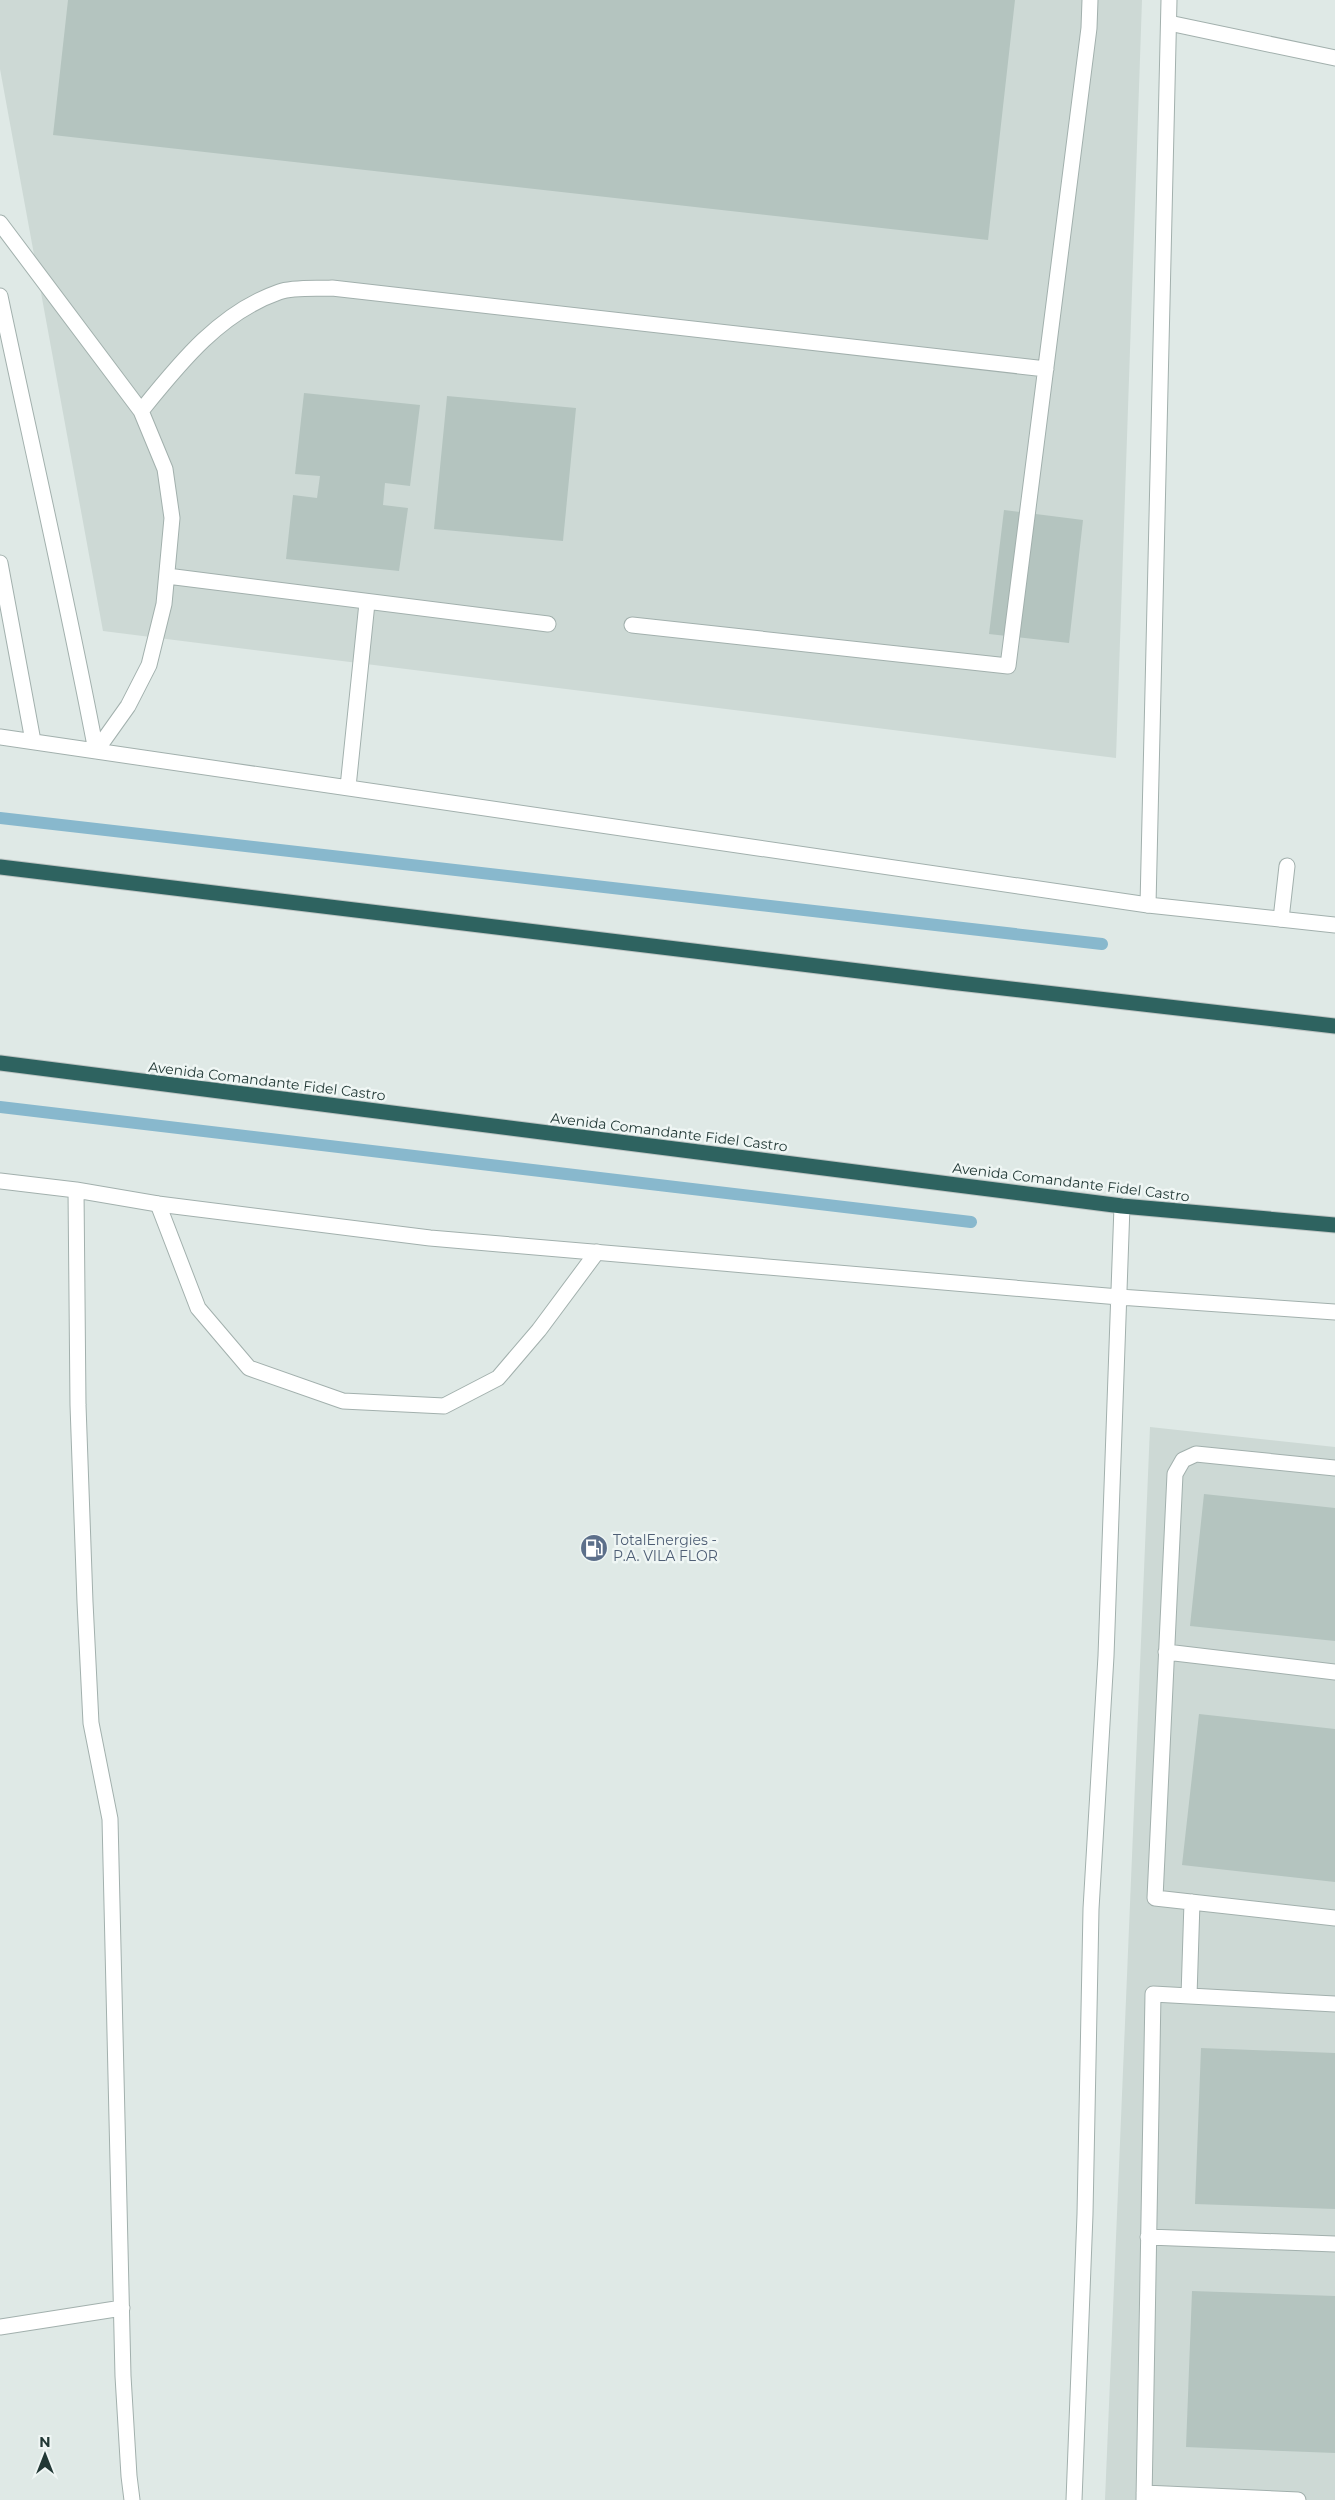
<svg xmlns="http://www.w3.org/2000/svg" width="1335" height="2500" font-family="Montserrat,sans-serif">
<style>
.built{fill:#cdd9d5}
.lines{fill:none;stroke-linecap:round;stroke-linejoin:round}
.stream{stroke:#88b8cd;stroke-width:12}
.building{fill:#b4c4bf}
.service-casing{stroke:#a2b0ad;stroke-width:17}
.minor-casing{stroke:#a2b0ad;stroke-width:17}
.motorway-casing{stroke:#bcc3c2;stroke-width:17}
.service{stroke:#fff;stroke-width:15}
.minor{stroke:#fff;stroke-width:15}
.motorway{stroke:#2e6360;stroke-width:15}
.labels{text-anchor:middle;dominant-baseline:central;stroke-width:5;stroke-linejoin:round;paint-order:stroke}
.street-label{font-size:14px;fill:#213835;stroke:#eff6f4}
.service-label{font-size:14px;fill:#4e5e75;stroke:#eff6f4;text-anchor:start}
</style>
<rect width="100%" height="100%" fill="#dfe9e6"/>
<path class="built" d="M0,0H1142L1116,758L103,631L0,69Z
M1150,1427L1335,1447V2500H1105Z"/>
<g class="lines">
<path class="stream" d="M0,818L1102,944
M0,1107L971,1222"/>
</g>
<path class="building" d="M68,0H1015L988,240L53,135Z
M304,393L420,405L410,486L385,483L383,505L408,508L399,571L286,559L293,495L317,498L320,476L295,474Z
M447,396L576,408L563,541L434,529Z
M1004,510L1083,520L1069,643L989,634Z
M1204,1494L1335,1508V1641L1190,1626Z
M1199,1714L1335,1729V1882L1182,1865Z
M1201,2048L1335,2053V2209L1195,2204Z
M1192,2291L1335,2296V2453L1186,2447Z"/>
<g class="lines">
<g class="service-casing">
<path id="service" d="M1169,23L1335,58
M0,223L141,411L165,469L172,518L164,604L149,665L128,706L96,751
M0,296C32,448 67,598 96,751
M141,411C179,364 219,313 279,292C294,287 316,289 332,288L1046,369
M0,563L33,741
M167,576L548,624
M632,625L1008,666L1089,28L1090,0
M0,737L1148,905
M348,787L367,603
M1281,919L1287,866
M158,1204L198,1308L249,1368L343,1401L444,1406L498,1378L539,1330L597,1252
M1335,1468L1196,1454L1183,1460L1175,1474L1155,1898L1335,1918
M1166,1652L1335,1672
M1189,1996L1192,1902
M1148,2237L1335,2244
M1144,2493L1298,2500
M1144,2500L1153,1994L1335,2004"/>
</g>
<g class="minor-casing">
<path id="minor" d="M1169,0L1148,905L1335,925
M0,1181L76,1190L158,1204L430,1238L1119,1297L1335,1312
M76,1190L78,1405L85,1602L91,1723L110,1819L123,2376L129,2476L132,2500
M0,2327L122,2308
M1074,2500L1085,2214L1091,1909L1106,1656L1122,1206"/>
</g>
<g class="motorway-casing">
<path id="motorway" d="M0,867L950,982L1335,1026
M0,1063L1122,1206L1335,1225"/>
</g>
<use href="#service" class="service"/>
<use href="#minor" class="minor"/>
<use href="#motorway" class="motorway"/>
</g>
<defs>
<g id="fuel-disc" transform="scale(1.4375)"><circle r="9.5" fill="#5c6f8a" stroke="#eff6f4"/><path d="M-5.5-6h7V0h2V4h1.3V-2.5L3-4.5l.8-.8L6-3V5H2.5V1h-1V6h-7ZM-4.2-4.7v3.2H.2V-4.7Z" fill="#fff"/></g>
</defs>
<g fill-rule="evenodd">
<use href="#fuel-disc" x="594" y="1548"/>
</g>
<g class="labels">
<g class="street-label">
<text transform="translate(267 1081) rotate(7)">Avenida Comandante Fidel Castro</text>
<text transform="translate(669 1132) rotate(7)">Avenida Comandante Fidel Castro</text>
<text transform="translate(1071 1182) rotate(7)">Avenida Comandante Fidel Castro</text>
</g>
<g class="service-label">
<text x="613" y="1540">TotalEnergies -<tspan x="613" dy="16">P.A. VILA FLOR</tspan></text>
</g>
</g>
<g transform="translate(45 2455)" stroke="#eff6f4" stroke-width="4" paint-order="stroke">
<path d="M0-4L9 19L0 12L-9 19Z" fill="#213835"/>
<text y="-8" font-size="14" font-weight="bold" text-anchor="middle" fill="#213835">N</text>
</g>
</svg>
